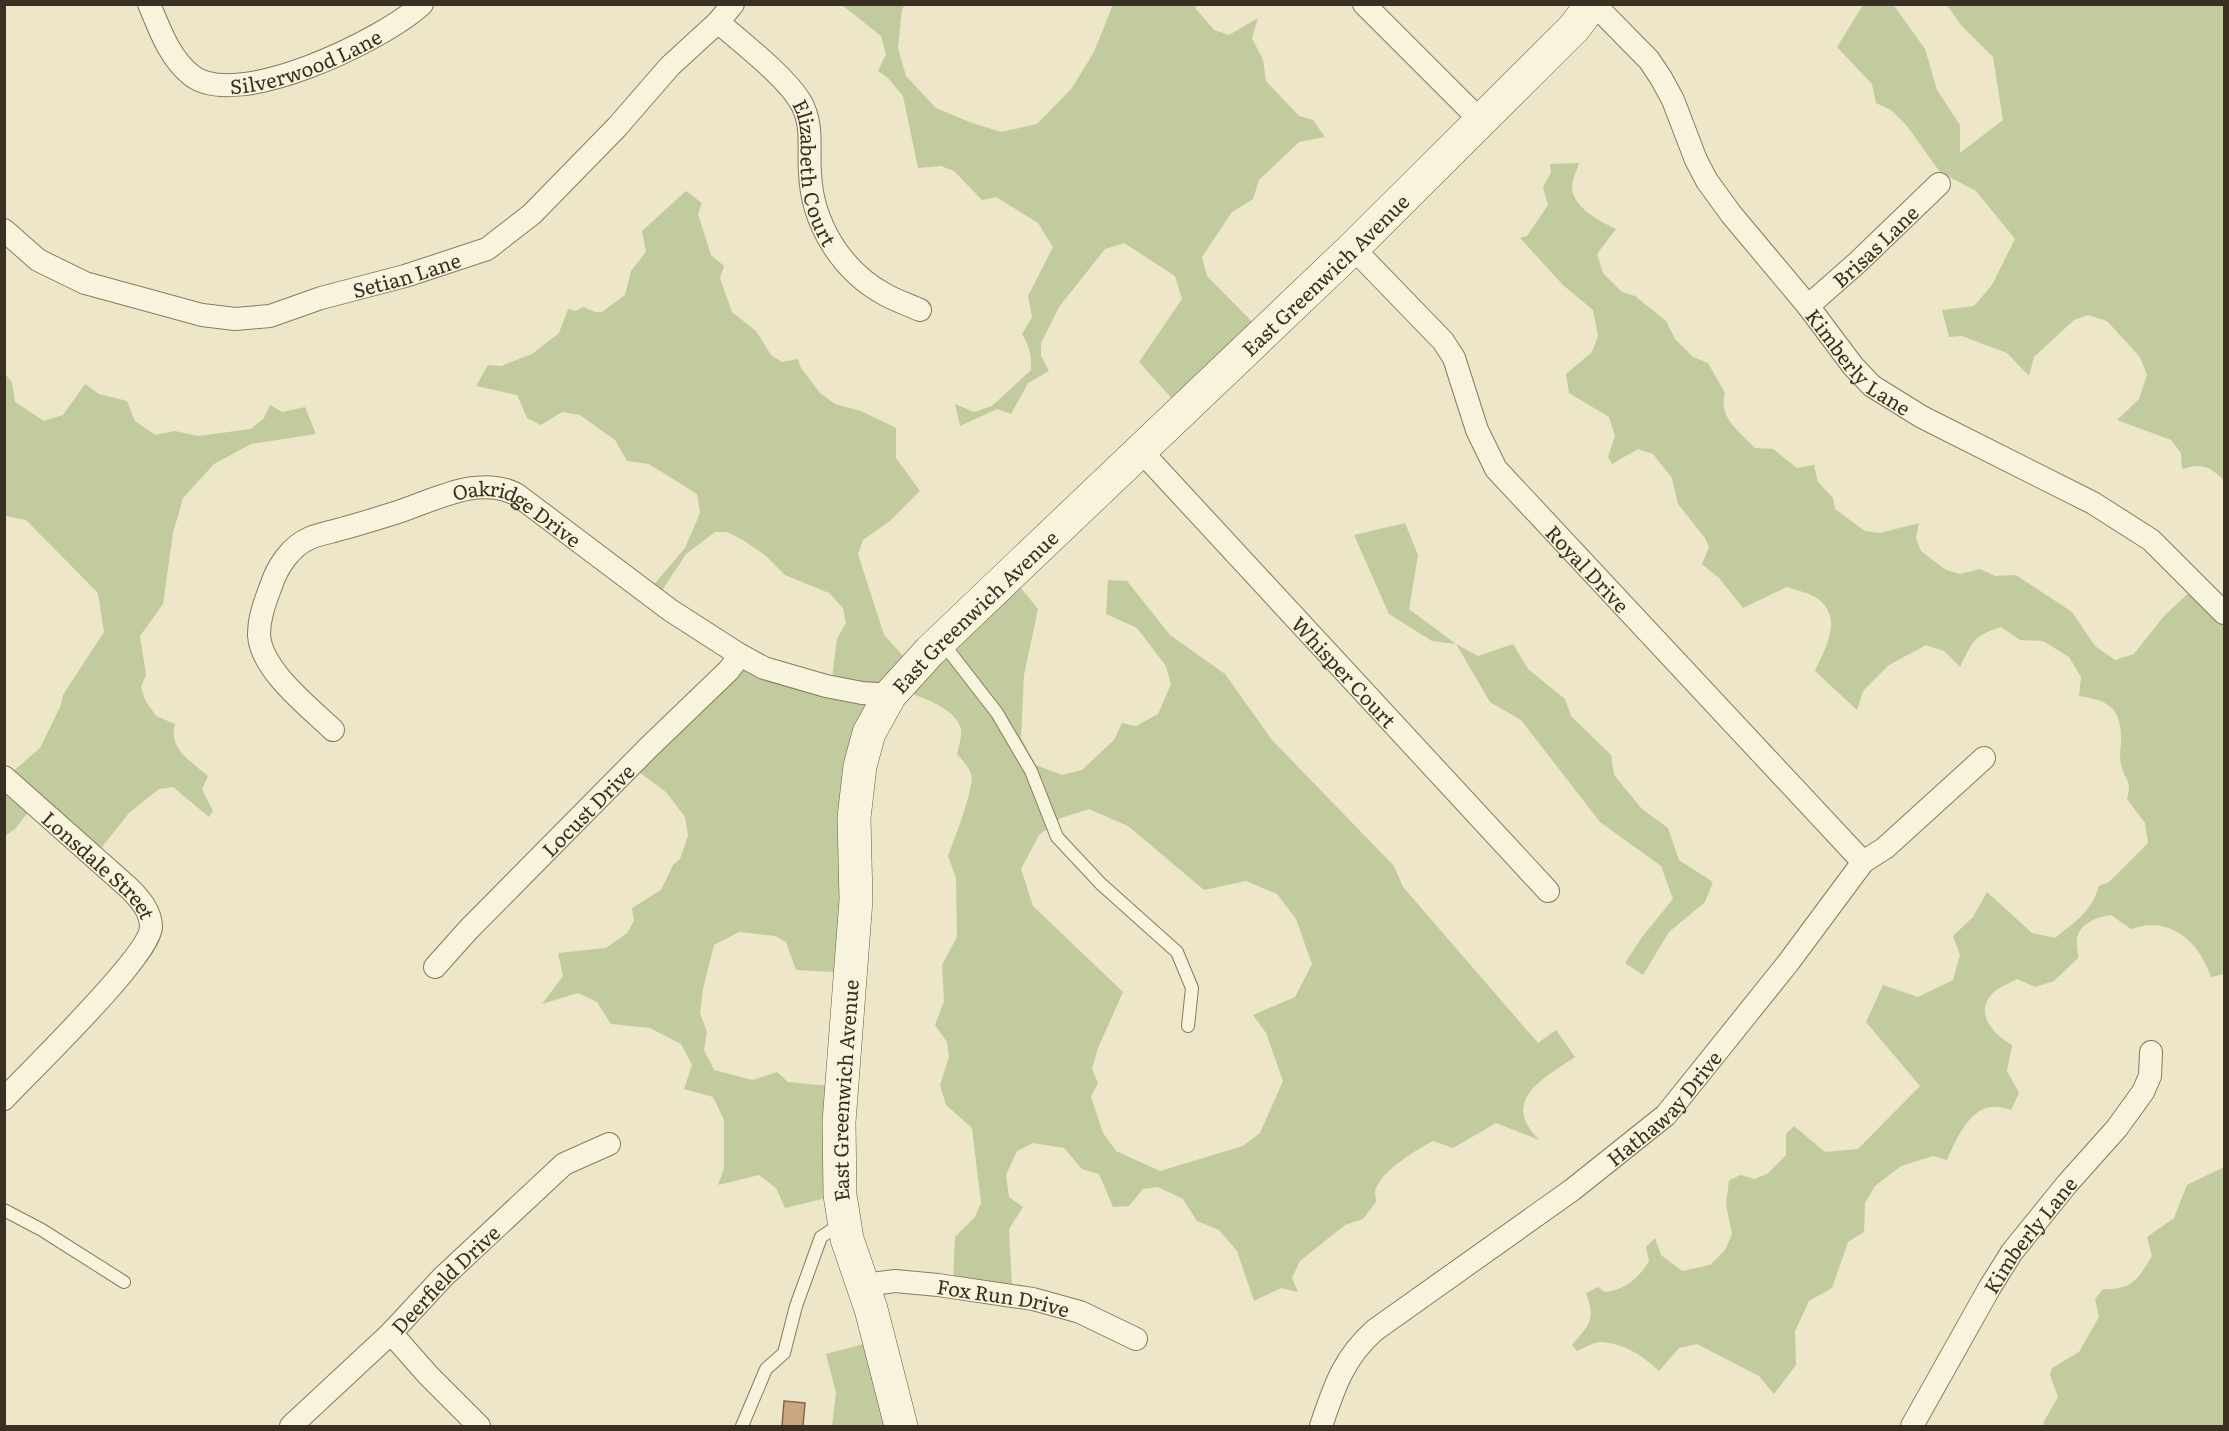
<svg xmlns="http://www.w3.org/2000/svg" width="2229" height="1431" font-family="Literata,serif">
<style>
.green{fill:#c1cb9d;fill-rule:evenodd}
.building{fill:#caa780;stroke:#886645;stroke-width:1.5}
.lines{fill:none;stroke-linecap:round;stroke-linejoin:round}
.lane-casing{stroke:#897a5e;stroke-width:14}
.street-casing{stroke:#897a5e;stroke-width:24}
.secondary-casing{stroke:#6b5b41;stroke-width:34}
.lane{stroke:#f8f3dc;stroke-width:12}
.street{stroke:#f8f3dc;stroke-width:22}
.secondary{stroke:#f8f3dc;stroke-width:33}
.labels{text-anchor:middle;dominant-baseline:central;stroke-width:4.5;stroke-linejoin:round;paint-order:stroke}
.street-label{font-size:20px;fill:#3a3021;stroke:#f5f0d8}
</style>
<rect width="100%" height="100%" fill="#ede6c9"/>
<path class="green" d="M842,5H905L902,9L898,48L906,76L936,108L972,123L1001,132L1037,124L1072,88L1094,52L1112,7L1111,5H1195L1196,9L1214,30L1229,35L1258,18L1252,38L1263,60L1266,81L1299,116L1313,120L1325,137L1299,142L1259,180L1253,199L1232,212L1202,257L1207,276L1264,334L1175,402L1139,362L1182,299L1175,276L1124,243L1105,249L1059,307L1041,343V356L1049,371L1028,383L1011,414L997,409L960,426L955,404L974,412L992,406L1031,370C1032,355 1029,346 1022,334L1032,317L1028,296L1053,247L1038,223L1001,200L996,197L982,200L954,171L941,166L918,168L903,96L888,78L878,71L886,54L881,36Z
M1863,5H1889L1895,7L1925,49L1937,90L1960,125V153L2003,120L1993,57L1961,25L1947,5H2224V481C2210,466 2202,463 2182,469L2181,453L2171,440L2117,420L2139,399L2147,375L2140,357L2107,321L2088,315L2074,320L2034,357L2029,376L2007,353L1962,336L1949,337L1942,310L1974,306L1992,285L2015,239L1976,191L1940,172L1907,126L1891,110L1876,103L1872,84L1837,47Z
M1579,163C1577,170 1572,180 1572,187C1572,207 1601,222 1616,229L1597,254L1603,273L1622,292L1635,296L1666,321L1675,339L1693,357L1708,363L1725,393C1718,418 1739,431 1755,448L1773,449L1797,468L1814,465L1818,482L1833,498L1835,509L1865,531L1880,533L1919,523L1916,538L1921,551L1946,570L1960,574L1980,569L1995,576L2016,575L2072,612L2095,646L2115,660L2134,654L2164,616L2193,589L2224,619V974L2211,977C2199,941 2170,915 2131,929L2111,915C2098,917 2081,922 2077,938C2076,944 2078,952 2078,958L2054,981L2035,987L2017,979C2010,983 1997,988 1992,994C1974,1014 1994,1035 2012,1045L2007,1071L2019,1093L2011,1110C2005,1108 1998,1106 1992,1107C1969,1108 1955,1142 1947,1160L1933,1156L1901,1166L1875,1186L1865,1203L1864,1232L1848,1242L1832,1288L1809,1301L1795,1331L1796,1365L1774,1394L1759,1376L1697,1344L1679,1348L1659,1371C1643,1356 1623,1342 1599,1342C1592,1343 1584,1348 1577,1351L1572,1345C1590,1323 1596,1321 1586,1293L1598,1287L1605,1292C1625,1290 1639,1278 1649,1261L1646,1247L1655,1238L1661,1255L1682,1271L1710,1265L1725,1250L1732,1234L1726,1205L1729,1180L1741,1175L1754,1179L1767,1174L1786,1155V1134L1794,1126L1825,1152L1858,1149L1920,1086L1866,1022L1883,985L1918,997L1953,980L1960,955L1953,936L1973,917L1987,892L2032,933L2055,938C2076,921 2091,912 2099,886L2109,882L2148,843L2145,823L2127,799C2133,778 2124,781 2121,764C2119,757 2121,747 2121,740C2122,708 2108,700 2079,696L2081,677L2069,657L2043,641L2020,640L2001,627C1973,636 1973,641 1960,667L1944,651L1926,645L1889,665L1863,691L1857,710L1815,671C1825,648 1844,619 1818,599C1810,593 1796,590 1787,587L1743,608L1719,578L1702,564L1709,547L1705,538L1678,504L1672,478L1653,454L1638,449L1612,464L1608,457L1615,436L1609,417L1569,393L1566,374L1592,352L1598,336L1593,310L1563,285L1520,238L1527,236L1548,205L1543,187L1551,173L1550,164Z
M686,191L702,203L698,214L711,255L724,266L720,278L732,312L756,331L771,355L782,362L798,359L801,368L820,393L835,404L861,411L896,428V458L920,491L890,521L863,540L858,554L884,635L914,668L1012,577L1038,609L1024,675L1021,738L1036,765L1062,775L1082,770L1114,740L1122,723L1136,726L1158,714L1171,684L1166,666L1137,628L1106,614L1108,580L1127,581L1170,635L1225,674L1272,740L1394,866L1403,887L1538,1043L1556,1030L1575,1057C1554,1072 1510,1093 1527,1124C1530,1130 1535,1135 1539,1140L1496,1123L1453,1148L1433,1141C1416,1150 1383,1170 1376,1188C1374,1192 1376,1197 1376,1202L1363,1219L1345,1225L1300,1261L1292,1278L1298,1292L1281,1288L1254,1301L1237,1251L1219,1230L1197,1221L1183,1199L1158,1187L1143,1189L1129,1206L1113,1207L1099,1174L1082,1169L1064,1148L1033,1143L1017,1151L1006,1175L1009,1197L1023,1207L1009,1229L1012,1288L953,1285L955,1237L975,1217L981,1203L972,1128L946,1105L940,1085L949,1057L947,1042L935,1025L944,1001L942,965L957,937L956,878L948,856C953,843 976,784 971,774C969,767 962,760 957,754C959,745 963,734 960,726C950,704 918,697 899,689L867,736L850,973L796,970L786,942L775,936L739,932L714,945L703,989L700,1013L707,1032L704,1050L714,1070L753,1080L777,1072L788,1082L840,1087L843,1194L785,1208L776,1188L759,1175L718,1185L724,1168V1120L713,1097L684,1089L692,1065L681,1044L650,1028L611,1024L597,1002L578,993L542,1004L563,976L558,953L606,948L627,933L634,921L632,908L661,890L673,865L680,859L688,836L685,817L666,792L632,767L736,660L831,687L837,639L846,623L843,608L829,593L785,575L766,556L743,540L727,532H715L686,554L659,595L651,588L685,548L700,513L697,494L649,464L627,461L615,440L580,415L562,412L541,425L527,418L517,395L476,386L488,365L501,366L532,354L559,333L568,309L576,311L583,307L595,312H602L625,295L631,271L646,252L642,231ZM1089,809L1128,826L1204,890L1246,881L1277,894L1296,919L1312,964L1295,997L1253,1015L1266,1033L1283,1081L1260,1133L1243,1146L1160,1171L1116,1151L1103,1133L1091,1097L1098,1083L1092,1069L1098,1048L1123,992L1033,906L1021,869L1039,835L1061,818Z
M5,374L12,382L15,402L44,421L63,415L85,384L99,394L127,401L135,421L155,435L175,431L198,436L251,429L264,418L270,405L282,412L305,407L316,434L251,444L214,464L183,498L173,533L163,604L140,636L146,675L141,687L145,700L156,716L175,724C168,749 191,761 208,776L202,789L213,811L209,817L173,787L159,789L129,813L98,852L32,807L15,829L5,836L4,779L40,748L61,705L63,695L104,632L98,593L26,520L5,516Z
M1405,523L1418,555L1409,609L1456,644L1478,656L1513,644L1528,669L1565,699L1571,716L1611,755L1614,775L1642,809L1668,828L1679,860L1713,882L1705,902L1669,932L1643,975L1625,963L1642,937L1673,899L1661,866L1600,822L1521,720L1490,702L1456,644L1432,641L1389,614L1354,535Z
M2224,1167V1426H2045L2043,1423L2058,1397L2050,1375L2052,1368L2079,1352L2099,1317L2095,1299L2103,1289C2133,1290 2138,1279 2152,1256L2147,1237L2174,1218L2187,1185Z
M871,1342L902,1426H832L836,1393L826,1354Z"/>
<path class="building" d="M784,1401L805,1403L803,1426H782Z"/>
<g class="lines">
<g class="lane-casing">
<path id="lane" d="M942,642L997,713L1031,771L1057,837L1101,884L1177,952L1192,988L1188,1026
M4,1210L42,1230L124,1282
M742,1426L766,1369L784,1353L796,1306L821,1237L841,1224"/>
</g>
<g class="street-casing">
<g id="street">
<path id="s1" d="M149,4C160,30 169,57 191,75C236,112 385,39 422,4"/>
<path d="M1364,4L1480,120"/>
<path id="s2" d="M1594,4L1649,60L1661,78L1673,100L1696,160L1707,181L1731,214L1808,306L1853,366L1872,386L1922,417L2093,503L2151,540L2224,613"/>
<path id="s3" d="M718,22C742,43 785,76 800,101C814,124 808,148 810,173C812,223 841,271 886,295C897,301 909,305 920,310"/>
<path id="s4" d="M4,230L38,260L85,283L202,315L235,319L270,316L321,298L405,276L487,249L532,214L617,127L670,66L718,22L733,4"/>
<path id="s5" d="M1353,248L1443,341L1454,358L1477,430L1496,469L1863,862"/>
<path id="s6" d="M1808,306L1858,262L1939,184"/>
<path id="s7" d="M1141,451L1548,891"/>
<path id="s8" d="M333,730C309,707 261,670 259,635C259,617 265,602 271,586C277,567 291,546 310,538C320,534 331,532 341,529C360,524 379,518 398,512C435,500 478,475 516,494L670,610L740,655L764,668L826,686L862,693L890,695"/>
<path id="s9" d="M4,777L129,888C139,898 151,911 151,927C150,956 30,1071 4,1099"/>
<path id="s10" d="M435,967L469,929L649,747L729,670L740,655"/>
<path id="s11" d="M864,1285L895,1281L938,1285L1033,1299L1080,1312L1136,1339"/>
<path d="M391,1333L428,1375L479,1426"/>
<path id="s12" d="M291,1426L391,1333L443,1277L564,1164L609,1144"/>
<path id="s13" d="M1321,1426C1334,1388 1343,1358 1375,1330L1572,1190L1666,1115L1788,963L1863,862L1885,848L1984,758"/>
<path id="s14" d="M1912,1426L1990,1287L2012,1252L2067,1184L2117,1128L2143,1092L2150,1076L2151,1052"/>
</g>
</g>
<g class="secondary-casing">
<g id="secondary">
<path id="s15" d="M901,1426L871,1309L847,1239L840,1195L839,1122L856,900L854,818L860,766L869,733L890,695L930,651L1353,248L1574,28L1592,4"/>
</g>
</g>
<use href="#lane" class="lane"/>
<use href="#street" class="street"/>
<use href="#secondary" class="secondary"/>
</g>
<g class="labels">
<g class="street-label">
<text stroke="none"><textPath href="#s1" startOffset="204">Silverwood Lane</textPath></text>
<text stroke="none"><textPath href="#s3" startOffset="188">Elizabeth Court</textPath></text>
<text stroke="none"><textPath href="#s6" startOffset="90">Brisas Lane</textPath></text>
<text stroke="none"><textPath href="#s4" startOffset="430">Setian Lane</textPath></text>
<text stroke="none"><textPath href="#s15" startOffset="1352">East Greenwich Avenue</textPath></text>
<text stroke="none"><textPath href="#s2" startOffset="450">Kimberly Lane</textPath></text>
<text stroke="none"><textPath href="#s8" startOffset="459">Oakridge Drive</textPath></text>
<text stroke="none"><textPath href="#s5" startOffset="404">Royal Drive</textPath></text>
<text stroke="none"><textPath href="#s15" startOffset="866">East Greenwich Avenue</textPath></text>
<text stroke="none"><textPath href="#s7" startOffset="300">Whisper Court</textPath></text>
<text stroke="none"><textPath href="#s10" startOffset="219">Locust Drive</textPath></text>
<text stroke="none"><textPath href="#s9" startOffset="130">Lonsdale Street</textPath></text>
<text stroke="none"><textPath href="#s15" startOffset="344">East Greenwich Avenue</textPath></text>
<text stroke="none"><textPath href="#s13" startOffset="477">Hathaway Drive</textPath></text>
<text stroke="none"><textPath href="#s14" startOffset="225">Kimberly Lane</textPath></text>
<text stroke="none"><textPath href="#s12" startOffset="213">Deerfield Drive</textPath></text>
<text stroke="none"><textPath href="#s11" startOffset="141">Fox Run Drive</textPath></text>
</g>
</g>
<rect width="2229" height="1431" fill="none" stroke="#3a3021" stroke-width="12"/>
</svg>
